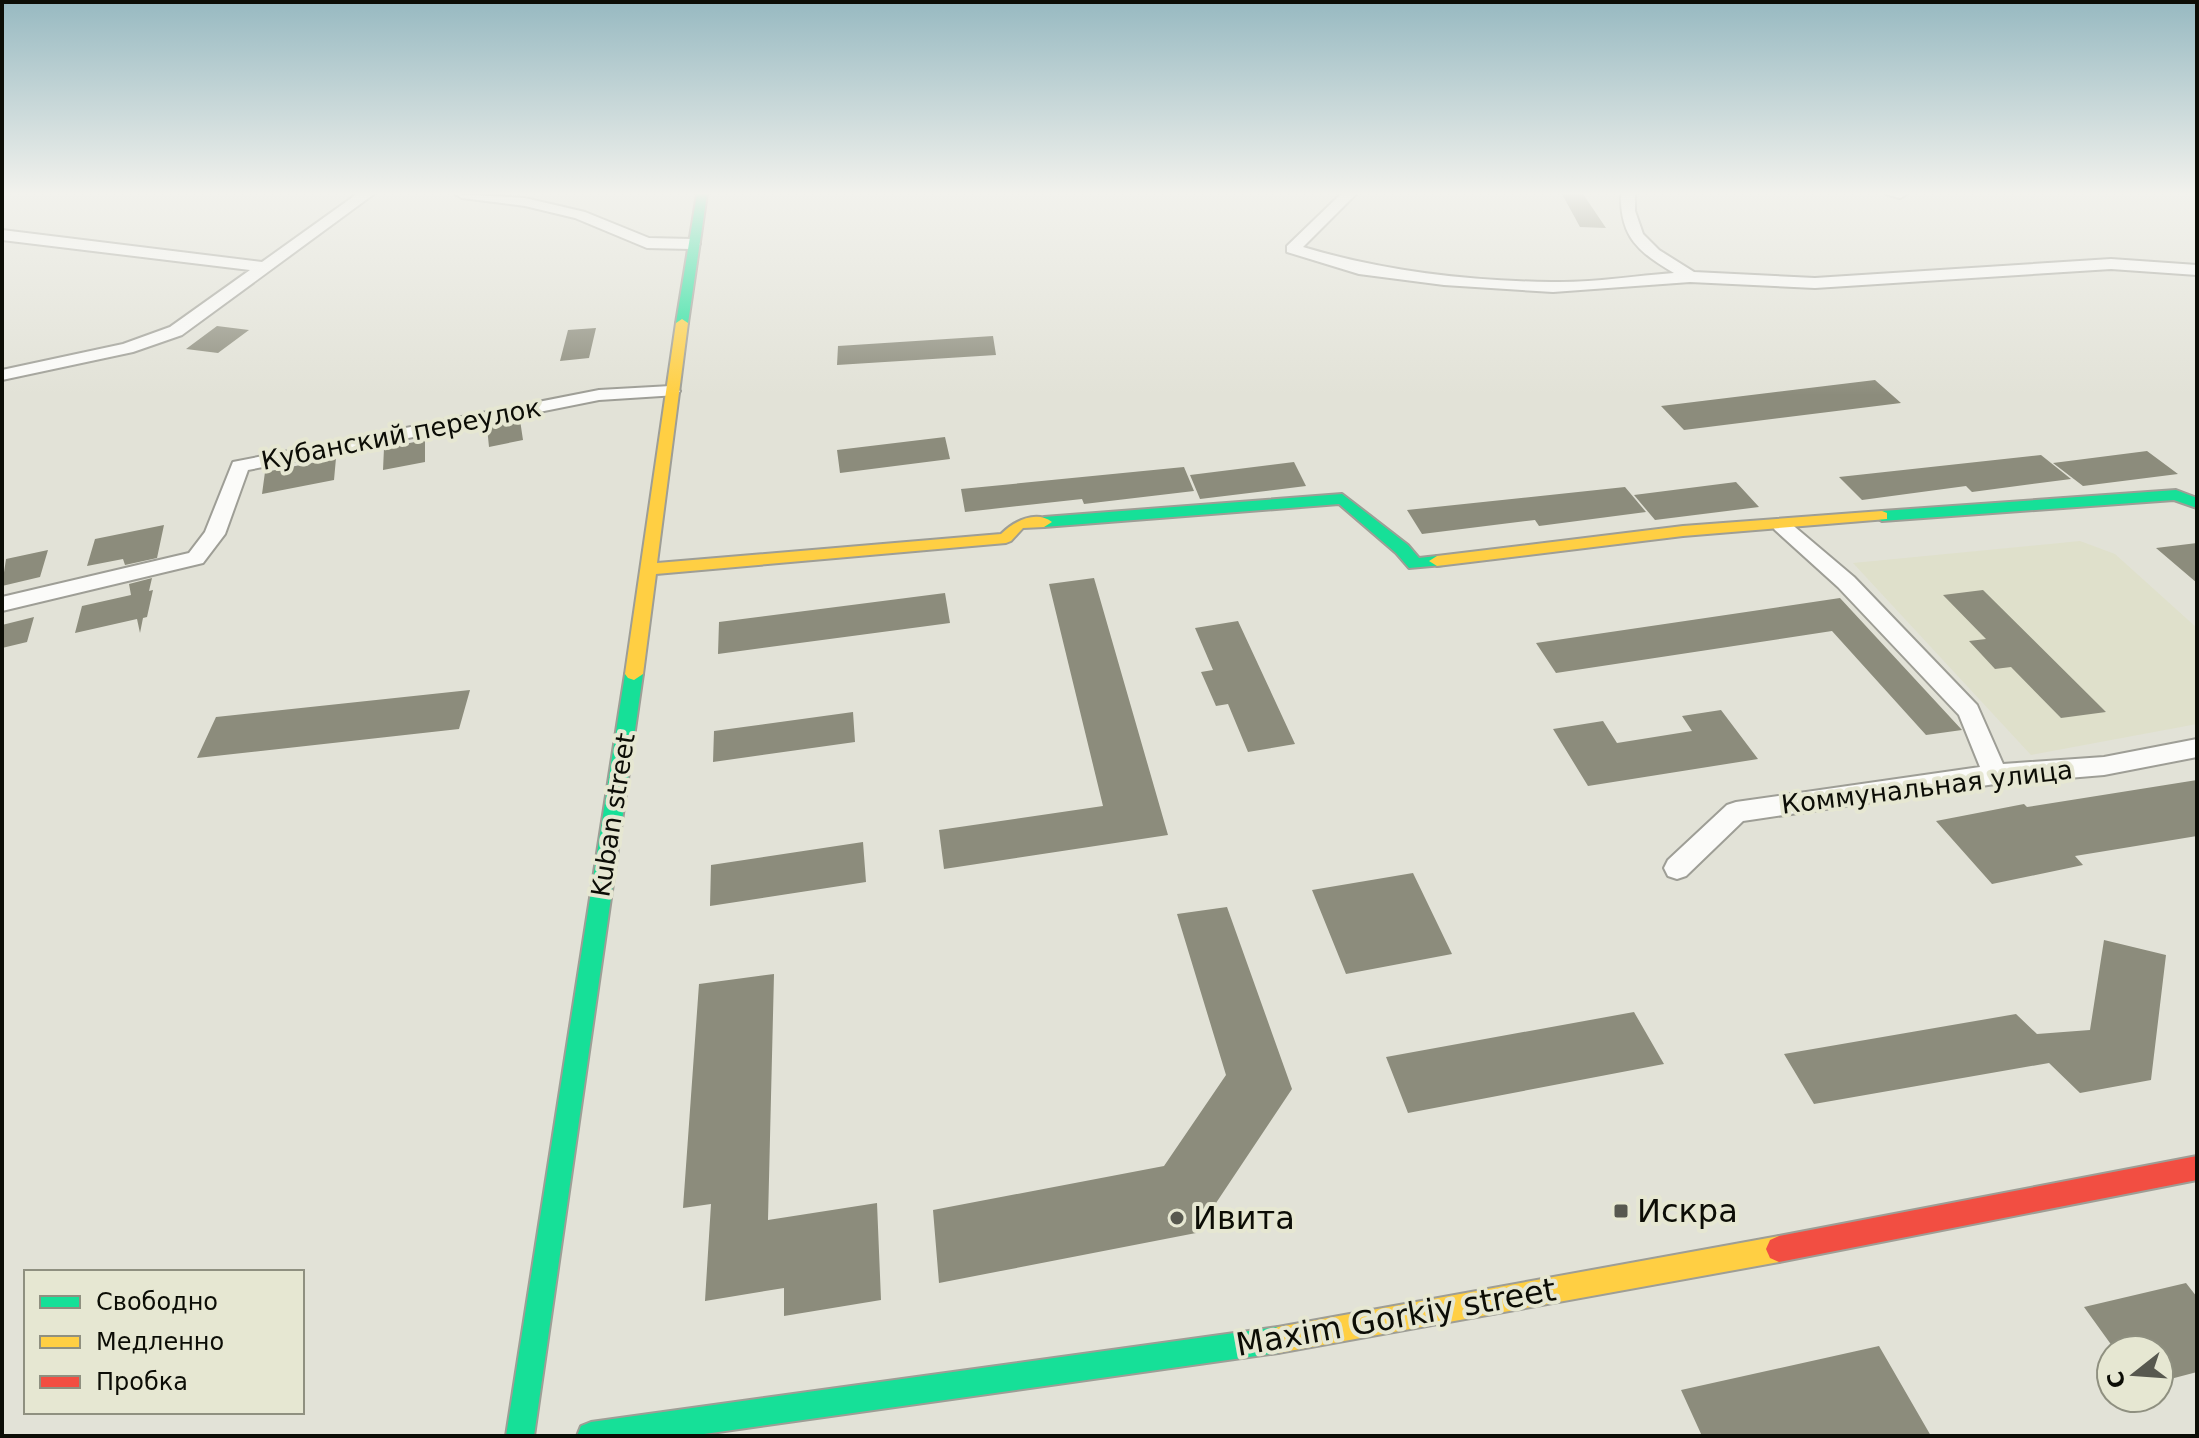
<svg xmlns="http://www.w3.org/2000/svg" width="2199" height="1438" font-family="'DejaVu Sans',sans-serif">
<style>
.built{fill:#dfe0cb}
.building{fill:#8c8c7c}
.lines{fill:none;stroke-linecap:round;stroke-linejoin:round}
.street-casing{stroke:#9e9e96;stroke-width:4}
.fast-casing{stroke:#9e9e96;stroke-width:4}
.slow-casing{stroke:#9e9e96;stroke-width:4}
.jam-casing{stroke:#9e9e96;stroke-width:4}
.street{fill:#fbfbf9;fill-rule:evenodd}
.fast{fill:#16e098;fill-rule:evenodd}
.slow{fill:#ffcf43;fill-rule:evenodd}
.jam{fill:#f24e42;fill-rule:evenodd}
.poi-dot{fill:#57584f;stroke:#e6e7d2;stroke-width:3}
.labels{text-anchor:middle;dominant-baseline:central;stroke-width:8;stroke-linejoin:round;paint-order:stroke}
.street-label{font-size:26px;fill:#0c0d06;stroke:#e6e7d2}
.near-poi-label{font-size:32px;fill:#0c0d06;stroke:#e6e7d2;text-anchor:start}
.near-street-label{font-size:32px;fill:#0c0d06;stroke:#e6e7d2}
</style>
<rect width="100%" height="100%" fill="#e2e2d7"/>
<path class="built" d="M2080,541L2115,554L2197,628V724L2031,755L1853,563Z"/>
<path class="building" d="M1562,194H1583L1606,228L1580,227Z
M217,326L249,330L218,353L186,349Z
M596,328L589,358L560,361L568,330Z
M993,336L996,355L837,365L838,346Z
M1875,380L1901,403L1684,430L1661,406Z
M520,420L523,440L489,447L487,427Z
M945,437L950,459L840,473L837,450Z
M425,440V462L383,470L384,448Z
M2147,451L2178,474L2083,486L2053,463Z
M2041,455L2071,479L1972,492L1966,486L1862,500L1839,477Z
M336,458L334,480L262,494L265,472Z
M1294,462L1306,486L1200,499L1190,475Z
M1184,467L1194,491L1084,504L1082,499L965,512L961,489Z
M1736,482L1759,507L1655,520L1634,495Z
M1625,487L1646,512L1539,526L1535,520L1422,534L1407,510Z
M164,525L157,558L125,565L123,559L87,566L95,539Z
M2197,543V583L2156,548Z
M48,550L40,577L2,586L6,559Z
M152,578L149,591L153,590L147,617L143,618L140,633L137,619L75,633L82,606L131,595L129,584Z
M1094,578L1168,835L944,869L939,830L1103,806L1049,584Z
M1983,590L2106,712L2061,718L2011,667L1995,669L1969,641L1986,639L1943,595Z
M945,593L950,623L718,654L719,622Z
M1840,598L1962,730L1926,735L1832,631L1556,673L1536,643Z
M34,617L27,642L2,648V625Z
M1238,621L1295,744L1248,752L1228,704L1216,706L1201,672L1213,670L1195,628Z
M470,690L459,729L197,758L216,717Z
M1721,710L1758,759L1588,786L1553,729L1603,721L1617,743L1692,731L1682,716Z
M853,712L855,742L713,762L714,731Z
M2197,780V836L2075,856L2083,865L1992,884L1936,821L2024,804L2027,807Z
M863,842L866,882L710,906L711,865Z
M1413,873L1452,954L1346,974L1312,890Z
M1227,907L1292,1089L1196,1233L939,1283L933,1210L1164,1166L1226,1075L1177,914Z
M2104,940L2166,955L2151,1080L2080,1093L2049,1063L1814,1104L1784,1054L2016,1014L2037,1034L2090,1030Z
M774,974L768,1220L877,1203L881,1300L784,1316V1288L705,1301L711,1204L683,1208L699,984Z
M1634,1012L1664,1064L1408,1113L1386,1057Z
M2186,1283L2197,1297V1372L2159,1382V1350H2115L2084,1307Z
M1879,1346L1931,1436H1702L1681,1390Z"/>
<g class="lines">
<g class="street-casing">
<path id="street" d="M357,194H374L182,335L133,352L2,380V370L123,344L170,327L250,270L2,240V230L262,262Z
M455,194L525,198L585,212L649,238L692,239L700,244L692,249L647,248L575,218L525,206L462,198Z
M1341,194H1356L1303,247C1383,271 1467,281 1551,282C1592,283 1633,276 1674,273C1639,252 1620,238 1621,194H1635V211L1643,234L1659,250L1694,272L1815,278L2111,259L2197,265V275L2111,269L1815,288L1690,282L1553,292L1444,285L1359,274L1287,252V246Z
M1886,194H1907L1900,198Z
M671,386L680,391L677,395L599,400L248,470L225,534L203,563L2,611V597L189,553L205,532L233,462L599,390Z
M1782,520L1789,522L1854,577L1977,705L2003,764L2104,757L2197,739V757L2104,775L1995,784L1743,821L1686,876L1677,879L1668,876L1664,868L1668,860L1727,805L1736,802L1980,767L1959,715L1838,587L1775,530L1772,526Z"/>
</g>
<g class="fast-casing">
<path id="fast" d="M697,194H707L688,323L682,327L676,323Z
M2176,490L2197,498V508L2174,500L1882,521L1874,516L1882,511Z
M1342,494L1408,545L1419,558L1437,556L1445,561L1443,565L1409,568L1396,553L1339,504L1044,527L1036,522L1044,517Z
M634,668L643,674L534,1436H506L625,674Z
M1278,1327L1287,1331L1291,1340L1287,1349L1278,1353L690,1436H577L581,1426L591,1422Z"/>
</g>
<g class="slow-casing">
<path id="slow" d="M682,319L688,323L657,563L1001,534C1014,521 1036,510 1052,522L1044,527L1023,528L1011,541L1006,543L656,574L643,674L634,680L628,678L625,674L676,323Z
M1882,511L1887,513V519L1683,536L1437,566L1429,561L1437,556L1683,526Z
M1779,1236L1788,1240L1792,1249L1788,1258L1779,1262L1278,1353L1269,1349L1265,1340L1269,1331L1278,1327Z"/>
</g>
<g class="jam-casing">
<path id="jam" d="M2197,1156V1180L1779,1262L1770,1258L1766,1249L1770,1240L1779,1236Z"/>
</g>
<use href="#street" class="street"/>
<use href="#fast" class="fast"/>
<use href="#slow" class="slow"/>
<use href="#jam" class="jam"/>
</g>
<linearGradient id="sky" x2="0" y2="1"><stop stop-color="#97b9c1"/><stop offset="0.49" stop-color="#f2f2ed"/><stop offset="1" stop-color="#f2f2ed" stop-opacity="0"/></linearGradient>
<rect width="2199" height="395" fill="url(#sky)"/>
<g class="poi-dot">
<rect x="1613" y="1203" width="16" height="16" rx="4"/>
<circle cx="1177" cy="1218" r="8"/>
</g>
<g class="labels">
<g class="street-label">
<text transform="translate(401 434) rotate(-11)">Кубанский переулок</text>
<text transform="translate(1927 787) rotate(-7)">Коммунальная улица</text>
<text transform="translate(613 815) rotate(-81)">Kuban street</text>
</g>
<g class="near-poi-label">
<text x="1637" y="1211">Искра</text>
<text x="1193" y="1218">Ивита</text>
</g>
<g class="near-street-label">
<text transform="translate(1396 1317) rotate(-10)">Maxim Gorkiy street</text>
</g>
</g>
<rect width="2199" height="1438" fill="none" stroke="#0c0d06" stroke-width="8"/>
<rect x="24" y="1270" width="280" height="144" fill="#e6e7d2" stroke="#8f9080" stroke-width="2"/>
<rect x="40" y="1296" width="40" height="12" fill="#16e098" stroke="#8f9080" stroke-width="2"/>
<text x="96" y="1310" font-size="24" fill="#0c0d06">Свободно</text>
<rect x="40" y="1336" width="40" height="12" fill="#ffcf43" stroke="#8f9080" stroke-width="2"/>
<text x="96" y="1350" font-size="24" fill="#0c0d06">Медленно</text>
<rect x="40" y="1376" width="40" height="12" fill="#f24e42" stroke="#8f9080" stroke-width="2"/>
<text x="96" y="1390" font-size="24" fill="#0c0d06">Пробка</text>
<g transform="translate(2135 1374) rotate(253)"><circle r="38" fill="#e6e7d2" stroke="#8f9080" stroke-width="2"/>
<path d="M0-6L14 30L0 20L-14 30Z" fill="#57584f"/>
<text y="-12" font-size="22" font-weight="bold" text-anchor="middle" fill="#0c0d06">С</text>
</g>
</svg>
